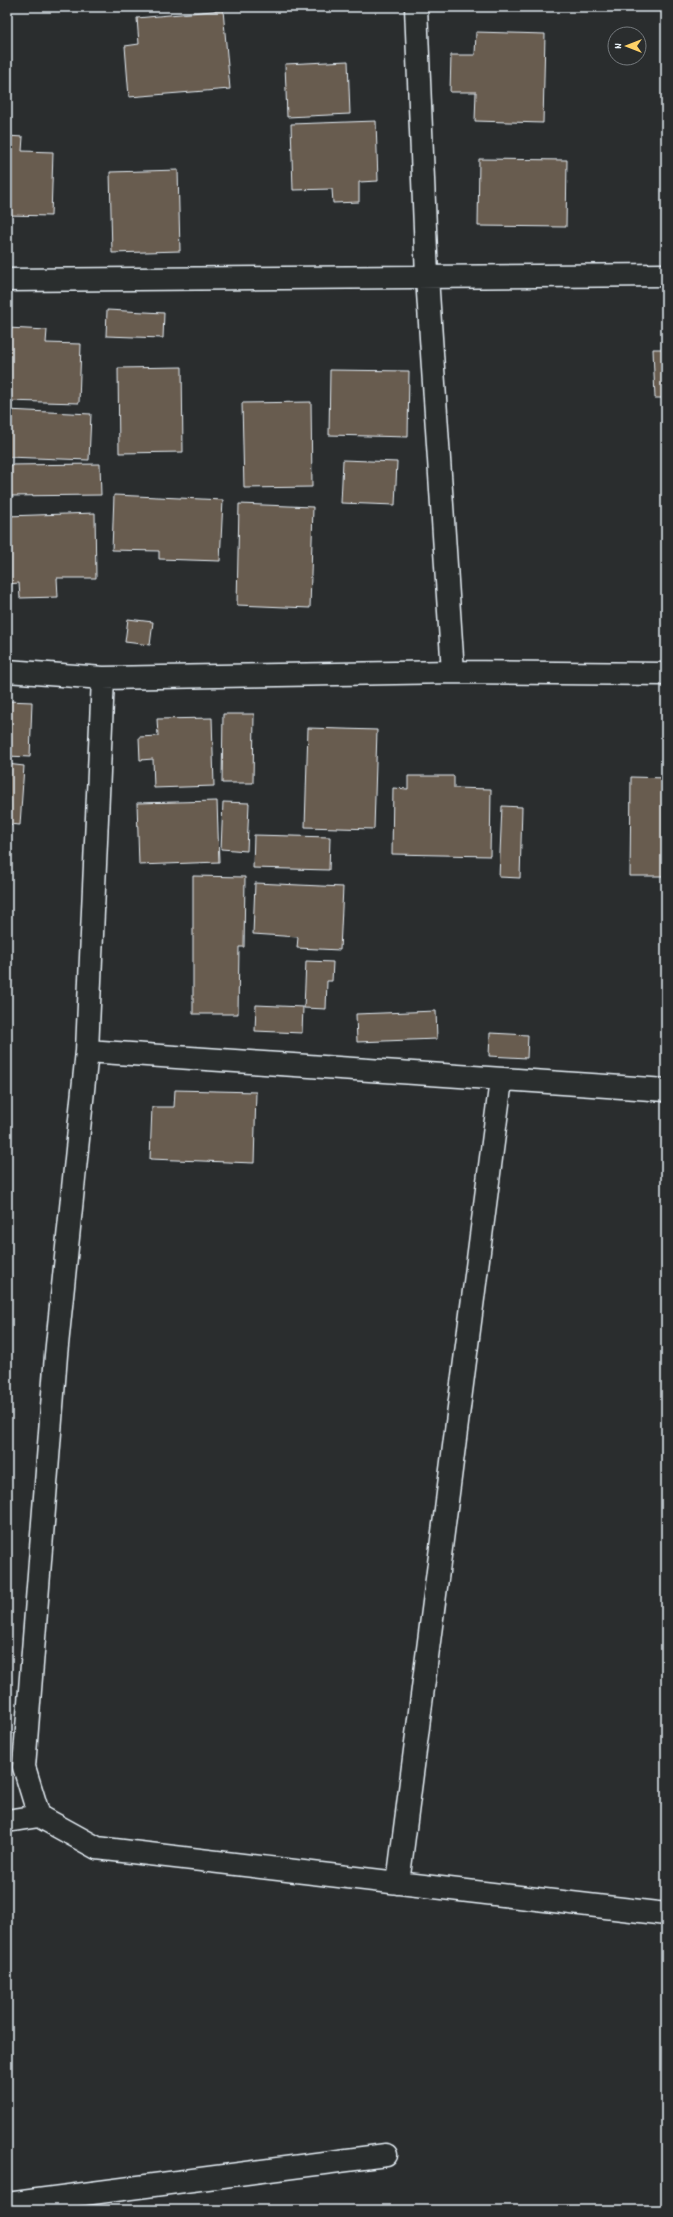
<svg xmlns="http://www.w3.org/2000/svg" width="673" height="2217" font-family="Dekko,sans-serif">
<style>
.building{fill:#685b4f;stroke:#e8f1f8}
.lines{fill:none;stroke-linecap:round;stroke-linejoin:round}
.minor-casing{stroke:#e8f1f8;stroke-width:25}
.minor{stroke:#2a2d2e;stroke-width:22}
</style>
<rect width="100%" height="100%" fill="#2a2d2e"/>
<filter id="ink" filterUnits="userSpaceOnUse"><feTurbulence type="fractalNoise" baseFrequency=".025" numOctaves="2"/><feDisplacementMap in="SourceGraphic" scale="8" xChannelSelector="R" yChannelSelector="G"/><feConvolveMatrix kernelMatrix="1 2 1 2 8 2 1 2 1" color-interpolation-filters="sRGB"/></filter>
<g filter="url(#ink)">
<path class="building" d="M223,10L230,89L129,97L125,46L139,44L137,18Z
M476,32L545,34L543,123L475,121L476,92H450L451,55H475Z
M348,61L350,114L287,117L285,64Z
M376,121L378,181L359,182V202L333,203L332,189L293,190L291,124Z
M7,136L23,137L22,151L53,152L51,216L7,215Z
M479,159L567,160L566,227L478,226Z
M178,170L180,251L112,253L110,172Z
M107,310L164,313L163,338L106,336Z
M7,328L47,330L46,343L81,344L79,403L7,401Z
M653,349H666V403V398H655Z
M182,367L183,452L119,453L118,368Z
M330,370L409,371L408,437L329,435Z
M311,402L312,487L244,488L242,403Z
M7,410L91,414L89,460L7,457Z
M343,460L397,462L395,505L341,503Z
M100,464L101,495L7,496V465Z
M114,495L223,500L220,561L159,559V551L112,550Z
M239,504L313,507L310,608L237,605Z
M95,513L96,578H57L58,597L20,598L19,583L7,584V516Z
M128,619L153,622L150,645L125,642Z
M7,701L32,702L30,757L7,756Z
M223,714H254L253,783H222Z
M212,718L214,786L154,788L153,759L140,760L139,737L158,736L157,719Z
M308,728L377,730L374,829L305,827Z
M7,764L24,766L20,825L7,824Z
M408,776H454V788L491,789L490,856L392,854L393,788L408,789Z
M631,777L666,778V876H630Z
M217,801L219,862L139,865L137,803Z
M223,802L249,803L247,851L221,849Z
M502,806L522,807L520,878L499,877Z
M254,835L330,837L329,870L253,868Z
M193,876L245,877L244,947H239L238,1014H193Z
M255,883L343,887L340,950L297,948L298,937L253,934Z
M306,961L333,962L332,981H327L326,1009L304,1008Z
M256,1005L303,1007L302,1033L255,1031Z
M436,1011L437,1039L357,1042L356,1014Z
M490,1033L528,1035L527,1058L489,1056Z
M175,1090L256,1092L254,1163L150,1159L152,1107H174Z"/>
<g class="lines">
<g class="minor-casing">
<path id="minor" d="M416,7L427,277L453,672
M7,280L666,275
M7,671L103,678L453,672L666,674
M103,678L87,1051L56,1355L24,1767L39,1816L97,1848L666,1914
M87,1051L666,1090
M7,1821L39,1816
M398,1883L501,1080
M7,2204L386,2155"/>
</g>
<use href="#minor" class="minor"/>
</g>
</g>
<rect width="673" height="2217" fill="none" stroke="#2a2d2e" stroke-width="24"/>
<rect x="12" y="12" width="649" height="2193" fill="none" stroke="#e8f1f8" stroke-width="1.5" filter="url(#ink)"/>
<g transform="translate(627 46) rotate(270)"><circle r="19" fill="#2a2d2e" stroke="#767b7f"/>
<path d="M0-3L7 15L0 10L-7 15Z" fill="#ffd166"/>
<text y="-6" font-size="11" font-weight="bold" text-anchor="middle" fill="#e8f1f8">N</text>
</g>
</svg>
